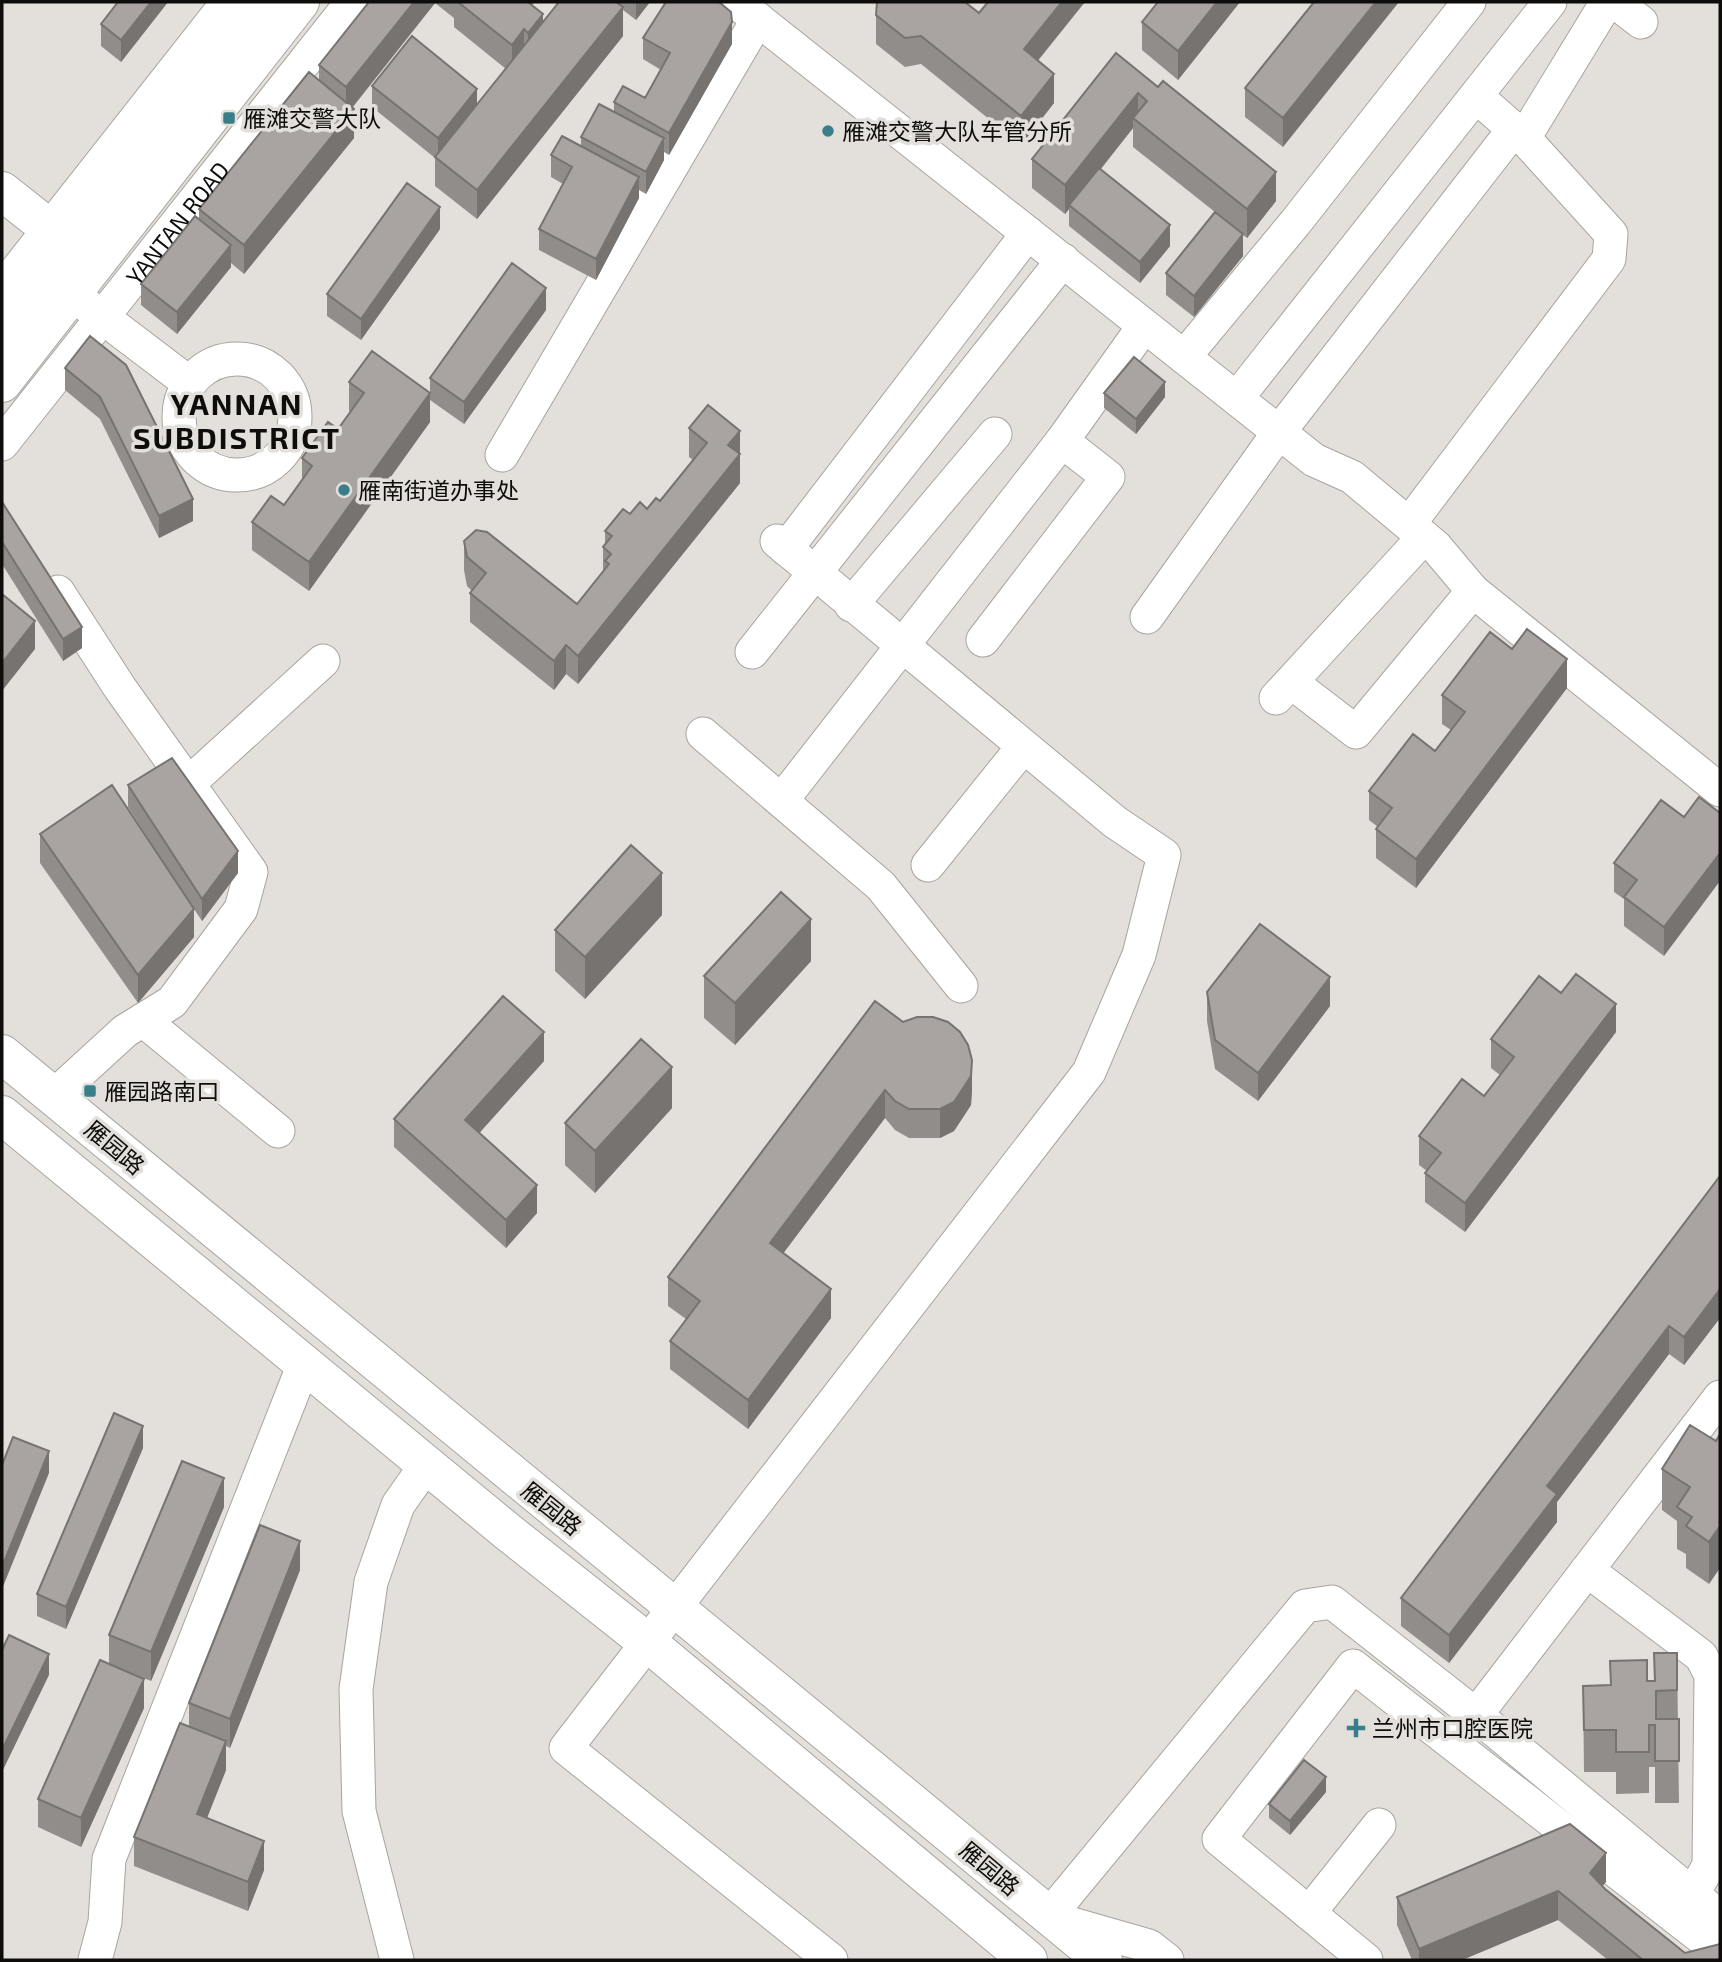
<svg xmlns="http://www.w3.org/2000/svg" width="1722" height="1962" font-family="'Exo 2','Noto Sans SC',sans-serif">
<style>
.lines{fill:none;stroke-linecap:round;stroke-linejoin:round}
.minor-casing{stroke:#a8a4a0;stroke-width:35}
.major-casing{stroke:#a8a4a0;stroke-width:40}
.minor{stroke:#fff;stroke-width:33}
.major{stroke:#fff;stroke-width:38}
.wall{fill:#918d8a}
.shaded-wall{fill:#767371}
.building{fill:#a9a4a1;stroke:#767371;stroke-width:2}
.poi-dot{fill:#397f8a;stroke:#e3dfdb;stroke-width:2.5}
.labels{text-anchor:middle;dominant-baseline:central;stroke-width:7;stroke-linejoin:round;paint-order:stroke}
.poi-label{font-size:23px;fill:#0e0d0b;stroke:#e3dfdb;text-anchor:start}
.street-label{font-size:23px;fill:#0e0d0b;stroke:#e3dfdb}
.district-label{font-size:30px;font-weight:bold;letter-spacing:2px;fill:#0e0d0b;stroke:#e3dfdb}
</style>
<rect width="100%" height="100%" fill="#e3dfdb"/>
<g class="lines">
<g class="minor-casing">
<g id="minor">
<path d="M736,2L1314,460L1352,477L1436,547L1473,591L1720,790"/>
<path d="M1615,2L1641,22"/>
<path d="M1524,138L1607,2"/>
<path d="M2,289L228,2"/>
<path d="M85,304L189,383"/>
<path d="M1184,357L1295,223L1469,2"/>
<circle cx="237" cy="417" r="58"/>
<path d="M1237,398L1550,2"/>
<path id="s1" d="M2,444L352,2"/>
<path d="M502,455L758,19"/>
<path d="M1409,524L1609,259L1611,234L1524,138L1476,96"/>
<path d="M777,541L1115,822L1164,855L1139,955L1089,1072L566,1748L831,1960"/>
<path d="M786,549L1028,233"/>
<path d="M851,605L995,434"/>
<path d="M1147,617L1279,432L1514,129"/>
<path d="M983,640L1108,477L1062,441"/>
<path d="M752,652L1063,260"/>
<path d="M1291,682L1356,732L1473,591"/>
<path d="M1276,698L1424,537"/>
<path d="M703,734L881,886L961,986"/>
<path d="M188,784L323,661"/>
<path d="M782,800L1062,441L1144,326"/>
<path d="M928,865L1023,747"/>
<path d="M143,1020L278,1131"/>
<path d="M54,1096L125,1031L172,1002L241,909L251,872L120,688L58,592"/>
<path d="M1587,1570L1701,1656L1711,1675L1709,1865L1692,1896"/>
<path d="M1476,1715L1720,1397"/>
<path d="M1309,1913L1379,1825"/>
<path d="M95,1960L105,1922L109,1859L304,1364"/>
<path d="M397,1960L359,1811L356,1689L371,1582L398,1505L426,1465"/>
<path d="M1167,1960L1149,1946L1048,1917L1305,1606L1332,1602L1476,1715L1720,1917"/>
<path d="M1366,1960L1219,1839L1353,1666L1720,1952"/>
</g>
</g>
<g class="major-casing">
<path id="major" d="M2,191L93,263
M2,337L265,2
M2,383L300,2
M2,1054L1103,1960
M2,1115L508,1532L647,1642L1028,1960"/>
</g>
<use href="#minor" class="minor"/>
<use href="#major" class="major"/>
</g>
<path class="wall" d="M118,2H168L121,62L101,46V24Z
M369,2H533V6L543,21L559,2H650L636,20L623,10V36L477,219L435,186V158L372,107V86L477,104L506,69L454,27V18L435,3L353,107L354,138L244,274L231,263V267L177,334L141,305V284L199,220V209L319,80V65Z
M1240,2L1178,80L1142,50V22Z
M1314,2L1283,147L1245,117V88Z
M876,15L1038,60L1054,103L1021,145L921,64L905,67L876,44Z
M643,38L732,44L669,155L664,152V160L646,194L639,190V198L596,280L539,250V229L563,184L551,177V155L581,146V137L614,112V102L645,98L661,70L643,59Z
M1116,53L1276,201L1247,238L1243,235V256L1194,317L1166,295V273L1215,212L1133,147V128L1101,169L1170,246L1140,283L1069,226V209L1065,214L1032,188V159Z
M440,229L361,340L327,316V294Z
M546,310L464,424L430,400V378Z
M90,336L193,521L159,538L100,419L65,390V368Z
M349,382L430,422L309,591L252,550V522L284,505L302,480V458L338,429L351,412L349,411Z
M1104,393L1165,397L1136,434L1104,408Z
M689,428L740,431V483L578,684L566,674L554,690L470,622V593L472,591L467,586L464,570V541L577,604L603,571V547L605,545V531L630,514L647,509L660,501L693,460L689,457Z
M2,502L82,648L63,661L2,564Z
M1512,649L1567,688L1416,888L1376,858V829L1378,827L1369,820V791L1435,751L1451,730L1442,724V695Z
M128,785L238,873L202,921L194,909V937L138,1003L40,863V834L191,905L128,807Z
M1684,817L1664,956L1624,926V899L1614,892V863Z
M662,915L585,999L555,971V930Z
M811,961L735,1045L704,1018V976Z
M1207,992L1330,1006L1258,1101L1215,1069L1207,1021Z
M1561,993L1616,1032L1465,1232L1425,1202V1173L1427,1171L1419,1165V1136L1484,1096L1500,1075L1491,1068V1039Z
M875,1001L972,1089L971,1105L954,1131L940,1138H909L895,1130L885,1118L783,1253L831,1318L748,1429L670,1369V1341L686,1319L668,1306V1277Z
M544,1061L479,1133L537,1213L506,1248L394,1147V1119Z
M672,1108L595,1193L565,1165V1123Z
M1720,1176V1318L1684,1365L1669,1354L1557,1502V1522L1449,1663L1401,1626V1598Z
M1716,1441L1709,1584L1686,1568V1554L1677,1549V1521L1662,1510V1469Z
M143,1448L66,1629L37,1616V1594Z
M224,1507L151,1681L109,1664V1635Z
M300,1570L230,1748L226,1746V1770L207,1818L264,1870L248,1911L134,1866V1837L189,1726V1703Z
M1677,1653L1679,1803H1655V1767H1649V1793L1616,1794V1772H1584L1583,1686L1610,1685L1654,1681Z
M144,1708L81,1847L38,1827V1799Z
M1326,1792L1290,1835L1269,1818V1804Z
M1606,1882L1602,1886L1605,1889L1685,1953L1720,1960H1608L1558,1920L1462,1960H1412L1397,1925V1897Z"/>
<path class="shaded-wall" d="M151,2H168L121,62V40Z
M414,2H435V3L346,115V87Z
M636,2H650L636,20Z
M1062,2H1085L1024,78V49Z
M1217,2H1240L1178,80V51Z
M1376,2H1399L1283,147V118Z
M623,7V36L477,219V190Z
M543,14V43L528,61V33Z
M732,22V44L669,155V133Z
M524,29V58L512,74V45Z
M1054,74V103L1021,145V116Z
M477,89V111L438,160V138Z
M1138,93V122L1133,118V128L1071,206L1069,205V209L1065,214V185Z
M354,109V138L244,274V245Z
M664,138V160L646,194V172Z
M1276,172V201L1247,238V209Z
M639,177V198L596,280V259Z
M440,207V229L361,340V319Z
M1170,225V246L1140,283V262Z
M1243,234V256L1194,317V296Z
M231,245V267L177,334V312Z
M546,288V310L464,424V402Z
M1165,382V397L1136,434V419Z
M430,393V422L309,591V562Z
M740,431V483L578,684V656L728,445Z
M193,499V521L159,538V516Z
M35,621V649L2,691V663Z
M82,627V648L63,661V639Z
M566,645V674L554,690V661Z
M1567,659V688L1416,888V859Z
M238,851V873L202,921V899Z
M1720,853V881L1664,956V927Z
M662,873V915L585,999V957Z
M194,909V937L138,1003V975Z
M811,919V961L735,1045V1003Z
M1330,977V1006L1258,1101V1073Z
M1616,1004V1032L1465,1232V1203Z
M544,1032V1061L465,1149V1120Z
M972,1060V1089L971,1105L954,1131L940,1138V1109Z
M672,1067V1108L595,1193V1151Z
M885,1090V1118L770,1271V1243Z
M537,1185V1213L506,1248V1220Z
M831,1289V1318L748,1429V1400Z
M1720,1289V1318L1684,1365V1337Z
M1669,1326V1354L1557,1502V1522L1449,1663V1635L1547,1486Z
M143,1426V1448L66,1629V1607Z
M49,1451V1473L2,1589V1567Z
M224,1478V1507L151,1681V1652Z
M1720,1526V1568L1709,1584V1542Z
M300,1541V1570L230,1748V1719Z
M49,1654V1675L2,1772V1750Z
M144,1679V1708L81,1847V1818Z
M226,1741V1770L197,1843V1814Z
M1326,1777V1792L1290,1835V1821Z
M264,1841V1870L248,1911V1882Z
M1606,1853V1882L1590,1901V1873Z
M1558,1891V1920L1462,1960H1419V1949Z"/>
<path class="building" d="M118,2H151L121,40L101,24Z
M369,2H414L346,87L319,65Z
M458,2H530L529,3L543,14L528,33L524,29L512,45Z
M559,2H616L623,7L477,190L435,157Z
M666,2H719L731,12L732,22L669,133L614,102L623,86L645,98L670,53L643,38Z
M877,2H965L979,13L988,2H1062L1024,49L1054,74L1021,116L921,36L905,38L876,15Z
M1158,2H1217L1178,51L1142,22Z
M1314,2H1376L1283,118L1245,88Z
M412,36L477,89L438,138L372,86Z
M1116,53L1158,87L1163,81L1276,172L1247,209L1133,118L1147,101L1138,93L1065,185L1032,159Z
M309,72L354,109L244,245L199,209Z
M599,104L664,138L646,172L581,137Z
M562,136L639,177L596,259L539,229L572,167L551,155Z
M1099,168L1170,225L1140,262L1069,205Z
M407,183L440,207L361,319L327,294Z
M1215,212L1243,234L1194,296L1166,273Z
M195,216L231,245L177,312L141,284Z
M512,263L546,288L464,402L430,378Z
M90,336L126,365L193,499L159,516L100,397L65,368Z
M372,351L430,393L309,562L252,522L271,496L284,505L312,466L302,458L328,422L338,429L364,393L349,382Z
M1134,357L1165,382L1136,419L1104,393Z
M708,405L740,431L728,445L740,454L578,656L566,645L554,661L470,593L486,573L467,557L464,541L476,530L487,532L577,604L609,564L605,561L611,554L603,547L612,536L605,531L623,509L630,514L640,502L647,509L656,498L660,501L707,443L689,428Z
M2,502L82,627L63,639L2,542Z
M2,594L35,621L2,663Z
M1527,629L1567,659L1416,859L1376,829L1392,808L1369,791L1413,734L1435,751L1465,712L1442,695L1490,632L1512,649Z
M172,758L238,851L202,899L128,785Z
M112,785L194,909L138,975L40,834Z
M1699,797L1720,813V853L1664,927L1624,897L1637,880L1614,863L1661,800L1684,817Z
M631,845L662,873L585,957L555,930Z
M781,892L811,919L735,1003L704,976Z
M1260,924L1330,977L1258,1073L1215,1040L1207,992Z
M1576,974L1616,1004L1465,1203L1425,1173L1441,1153L1419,1136L1462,1079L1484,1096L1501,1074L1514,1057L1491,1039L1539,976L1561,993Z
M503,996L544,1032L465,1120L537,1185L506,1220L394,1119Z
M875,1001L903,1022L917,1017H933L948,1022L960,1032L968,1045L972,1060L971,1076L954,1102L940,1109H909L895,1101L885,1090L770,1243L831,1289L748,1400L670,1341L700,1301L668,1277Z
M641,1039L672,1067L595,1151L565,1123Z
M1720,1176V1289L1684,1337L1669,1326L1547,1486L1557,1494L1449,1635L1401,1598Z
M114,1413L143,1426L66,1607L37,1594Z
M1690,1425L1716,1441L1720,1434V1526L1709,1542L1686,1526L1692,1517L1677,1507L1690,1487L1662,1469Z
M13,1437L49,1451L2,1567V1465Z
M182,1461L224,1478L151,1652L109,1635Z
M260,1525L300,1541L230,1719L189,1703Z
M9,1635L49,1654L2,1750V1650Z
M1654,1653H1677V1690L1656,1691V1719H1679V1761H1655V1725H1649V1752H1616V1730H1584L1583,1686L1611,1685L1610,1661L1647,1660V1681H1655Z
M100,1660L144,1679L81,1818L38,1799Z
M180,1723L226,1741L197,1814L264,1841L248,1882L134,1837Z
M1304,1760L1326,1777L1290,1821L1269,1804Z
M1570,1824L1606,1853L1590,1873L1605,1889L1685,1953L1720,1944V1960H1643L1558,1891L1419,1949L1397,1897Z"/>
<g class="poi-dot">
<rect x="222" y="111" width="14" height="14" rx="3.5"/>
<circle cx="828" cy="131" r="7"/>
<circle cx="344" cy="490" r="7"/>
<rect x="83" y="1084" width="14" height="14" rx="3.5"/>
<path d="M1352.5 1717.5h7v7h7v7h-7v7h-7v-7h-7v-7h7z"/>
</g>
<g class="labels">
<g class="poi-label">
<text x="243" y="118">雁滩交警大队</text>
<text x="842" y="131">雁滩交警大队车管分所</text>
<text x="358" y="490">雁南街道办事处</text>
<text x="104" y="1091">雁园路南口</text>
<text x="1372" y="1728">兰州市口腔医院</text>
</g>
<g class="street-label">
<text stroke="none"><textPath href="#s1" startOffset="282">YANTAN ROAD</textPath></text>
<text transform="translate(115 1147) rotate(40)">雁园路</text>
<text transform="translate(552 1508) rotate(39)">雁园路</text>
<text transform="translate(990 1868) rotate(40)">雁园路</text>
</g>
<g class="district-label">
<text x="237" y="403">YANNAN<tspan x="237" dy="34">SUBDISTRICT</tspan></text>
</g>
</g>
<rect width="1722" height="1962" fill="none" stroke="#0e0d0b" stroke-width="7"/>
</svg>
